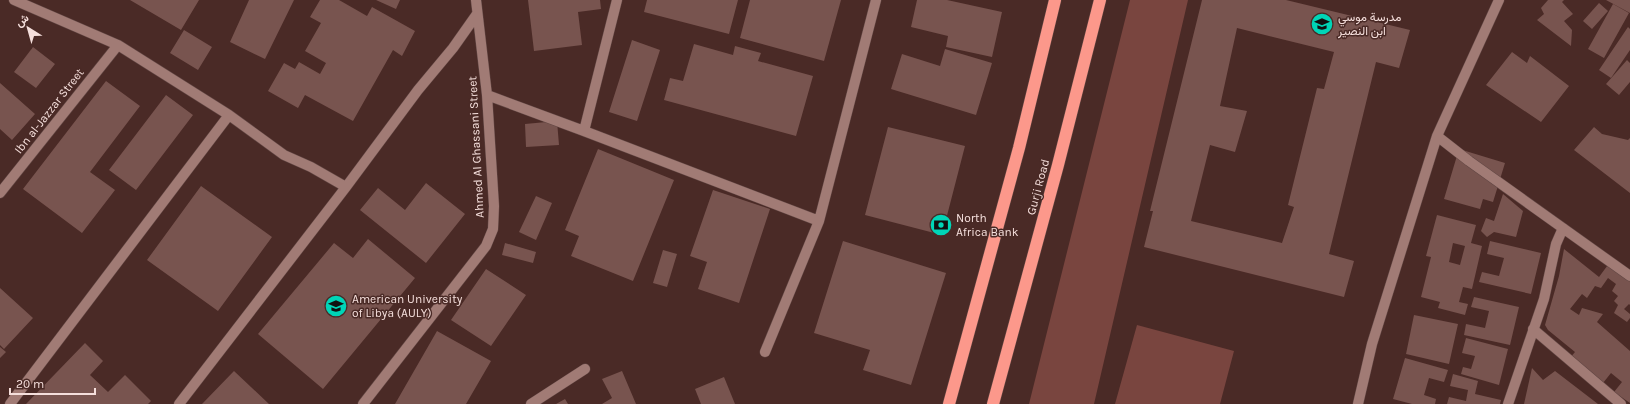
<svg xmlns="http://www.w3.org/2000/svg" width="1630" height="404" font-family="Karla,Vazirmatn,sans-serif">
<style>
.green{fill:#79453f}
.building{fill:#78544f;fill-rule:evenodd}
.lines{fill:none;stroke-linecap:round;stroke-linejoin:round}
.minor-casing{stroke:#624744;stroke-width:11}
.highway-casing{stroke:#624744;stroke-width:13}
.minor{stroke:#a17b75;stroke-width:10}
.highway{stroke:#fc988b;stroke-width:12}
.labels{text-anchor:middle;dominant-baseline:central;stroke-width:3;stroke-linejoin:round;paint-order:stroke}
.poi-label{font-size:12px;fill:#f5dfdc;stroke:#4a2a26;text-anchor:start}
.street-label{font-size:12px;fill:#f5dfdc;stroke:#4a2a26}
</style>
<rect width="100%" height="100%" fill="#4a2a26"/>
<path class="green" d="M1130,0H1188L1094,404H1029Z
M1137,325L1234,351L1220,404H1115Z"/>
<path class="building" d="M130,0H199L181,30Z
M249,0H294L265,59L230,42Z
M320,0H339L367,16L372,7L415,31L402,56L393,50L353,121L305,95L298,108L268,91L284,63L295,69L299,62L320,74L326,63L305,51L321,23L310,17Z
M376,0H400L396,9Z
M528,0H600L601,9L578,12L582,45L534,51Z
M647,0H738L729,34L644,12Z
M750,0H841L824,61L740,38Z
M917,0H947L1002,12L992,57L946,47L948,36L911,27Z
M1202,0H1286L1410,30L1399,68L1376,62L1329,254L1354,261L1344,297L1144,247L1153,211H1150ZM1237,28L1334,52L1324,89L1317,88L1288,205L1294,207L1282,243L1191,221L1210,145L1235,152L1247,111L1220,106Z
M1548,0H1564L1562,2L1573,14L1564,21L1572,30L1571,46L1537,20L1544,14L1541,8Z
M1606,0H1630V13Z
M1599,3L1608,11L1592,29L1583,21Z
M1613,4L1629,13L1604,58L1588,49Z
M1628,27L1630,29V50L1611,78L1599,70Z
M184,30L212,47L198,70L170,53Z
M632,40L660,50L637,121L609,112Z
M694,44L733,55L735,46L761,53L758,61L813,76L796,136L664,100L670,78L683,81Z
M33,47L55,64L36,88L14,72Z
M945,49L992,63L976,115L891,89L902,54L940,66Z
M1512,52L1527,63L1530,56L1569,86L1541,122L1486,85Z
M1627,60L1630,63V82L1619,95L1606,84Z
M106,81L140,106L90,172L115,190L82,233L23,189Z
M0,83L35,114L12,140L0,129Z
M166,95L193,115L136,190L109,170Z
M557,121L559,145L526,147L525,124Z
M888,127L965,146L942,235L865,215Z
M1594,127L1602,134L1628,140L1630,138V193L1574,150Z
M598,149L674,180L633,281L571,256L579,236L565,230Z
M1459,149L1505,163L1493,202L1483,199L1480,209L1444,199Z
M426,183L465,214L426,263L360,210L378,188L405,210Z
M201,186L272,237L218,311L147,260Z
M713,190L770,209L739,303L698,289L707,262L690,256Z
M1503,194L1523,211L1516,237L1494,232L1487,237L1481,231L1486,218L1494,221Z
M536,196L552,203L536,240L519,232Z
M1437,215L1476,225L1471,243L1482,246L1472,289L1463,287L1459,302L1468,304L1465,315L1438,308L1440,302L1421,297L1431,257L1426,256ZM1453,243L1465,246L1460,265L1449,262Z
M368,239L415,278L323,389L258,334L334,243L353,258Z
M843,241L946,273L911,385L863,370L870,350L814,333Z
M1490,241L1541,253L1531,294L1479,282L1482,272L1499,276L1504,258L1487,254Z
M505,243L536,252L533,263L502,255Z
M1564,249L1599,277L1613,258L1630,271V305L1629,304L1624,309L1630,314V318L1627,322L1614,313L1618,305L1614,301L1618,296L1612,291L1616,284L1608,278L1601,288L1595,286L1587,298L1582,294L1570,309L1579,315L1582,308L1603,314L1597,322L1630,351V403L1614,392L1622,382L1611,373L1603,383L1569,359L1575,352L1548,330L1545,325L1559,276Z
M663,250L677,254L667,287L653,283Z
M486,269L526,295L491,346L451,320Z
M0,288L33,318L4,349L0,345Z
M1474,297L1519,307L1510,345L1464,335L1466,324L1485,328L1489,311L1471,307Z
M1414,315L1458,324L1449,364L1406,354Z
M437,331L491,361L466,404H395Z
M1466,338L1508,349L1499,385L1461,374L1463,367L1471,369L1475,356L1462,353Z
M85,343L103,361L90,375L108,392L125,375L151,401L148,404H26Z
M0,347L6,352L0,358Z
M1405,358L1448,370L1444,382L1429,378L1424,395L1436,399L1435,404H1412L1393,399Z
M1532,368L1543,380L1555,371L1598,404H1524Z
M234,371L269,404H202Z
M622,371L636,404H602L612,398L602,379Z
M1453,374L1478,381L1475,394L1501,400L1500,404H1447L1449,397L1466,401L1468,390L1450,386Z
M724,377L735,404H701L695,389Z
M565,399L568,404H556Z"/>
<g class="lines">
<g class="minor-casing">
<path id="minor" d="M14,0L118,45L229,115L284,155L311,167L346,187
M617,0L584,131L819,221
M487,95L584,131
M1437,136L1469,161L1630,276
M0,193L118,45
M1533,329L1621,404
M765,352L819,221L876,0
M10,404L229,115
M179,404L346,187L418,90L453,48L477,14
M363,404L486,246L493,229L494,206L487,95L476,0
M531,404L585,369
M1358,404L1372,344L1437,136L1499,0
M1508,404L1544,299L1556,244L1563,228"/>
</g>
<g class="highway-casing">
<path id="highway" d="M949,404L1019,148L1055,0
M993,404L1058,165L1100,0"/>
</g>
<use href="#minor" class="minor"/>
<use href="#highway" class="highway"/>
</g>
<defs>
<g id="school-disc" transform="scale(1.15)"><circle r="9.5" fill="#00d5b7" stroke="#4a2a26"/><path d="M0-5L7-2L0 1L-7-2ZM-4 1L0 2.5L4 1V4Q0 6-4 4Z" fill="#111"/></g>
<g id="bank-disc" transform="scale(1.15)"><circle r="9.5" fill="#00d5b7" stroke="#4a2a26"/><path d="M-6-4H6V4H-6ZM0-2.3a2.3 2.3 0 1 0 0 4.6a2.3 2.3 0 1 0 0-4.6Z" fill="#111"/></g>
<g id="university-disc" transform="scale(1.15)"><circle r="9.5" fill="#00d5b7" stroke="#4a2a26"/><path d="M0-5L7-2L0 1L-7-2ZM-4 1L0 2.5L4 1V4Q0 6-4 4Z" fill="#111"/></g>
</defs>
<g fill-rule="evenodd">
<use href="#school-disc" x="1322" y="24"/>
<use href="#bank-disc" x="941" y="225"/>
<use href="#university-disc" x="336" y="306"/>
</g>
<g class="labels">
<g class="poi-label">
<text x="1338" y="17">مدرسة موسي<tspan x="1338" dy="14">ابن النصير</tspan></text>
<text x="956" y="218">North<tspan x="956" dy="14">Africa Bank</tspan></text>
<text x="352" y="299">American University<tspan x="352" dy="14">of Libya (AULY)</tspan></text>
</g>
<g class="street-label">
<text transform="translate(49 111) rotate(-52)">Ibn al-Jazzar Street</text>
<text transform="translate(476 147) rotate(-93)">Ahmed Al Ghassani Street</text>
<text transform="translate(1038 187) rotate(-75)">Gurji Road</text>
</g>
</g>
<g transform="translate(28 28) rotate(323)" stroke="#4a2a26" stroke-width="3" paint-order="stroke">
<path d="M0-3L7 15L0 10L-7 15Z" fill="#f5dfdc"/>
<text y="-6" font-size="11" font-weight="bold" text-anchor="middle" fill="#f5dfdc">ش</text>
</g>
<path d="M10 388v6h85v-6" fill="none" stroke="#f5dfdc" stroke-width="2"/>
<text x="16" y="388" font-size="12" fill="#f5dfdc" stroke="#4a2a26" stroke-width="3" paint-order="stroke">20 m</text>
</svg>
